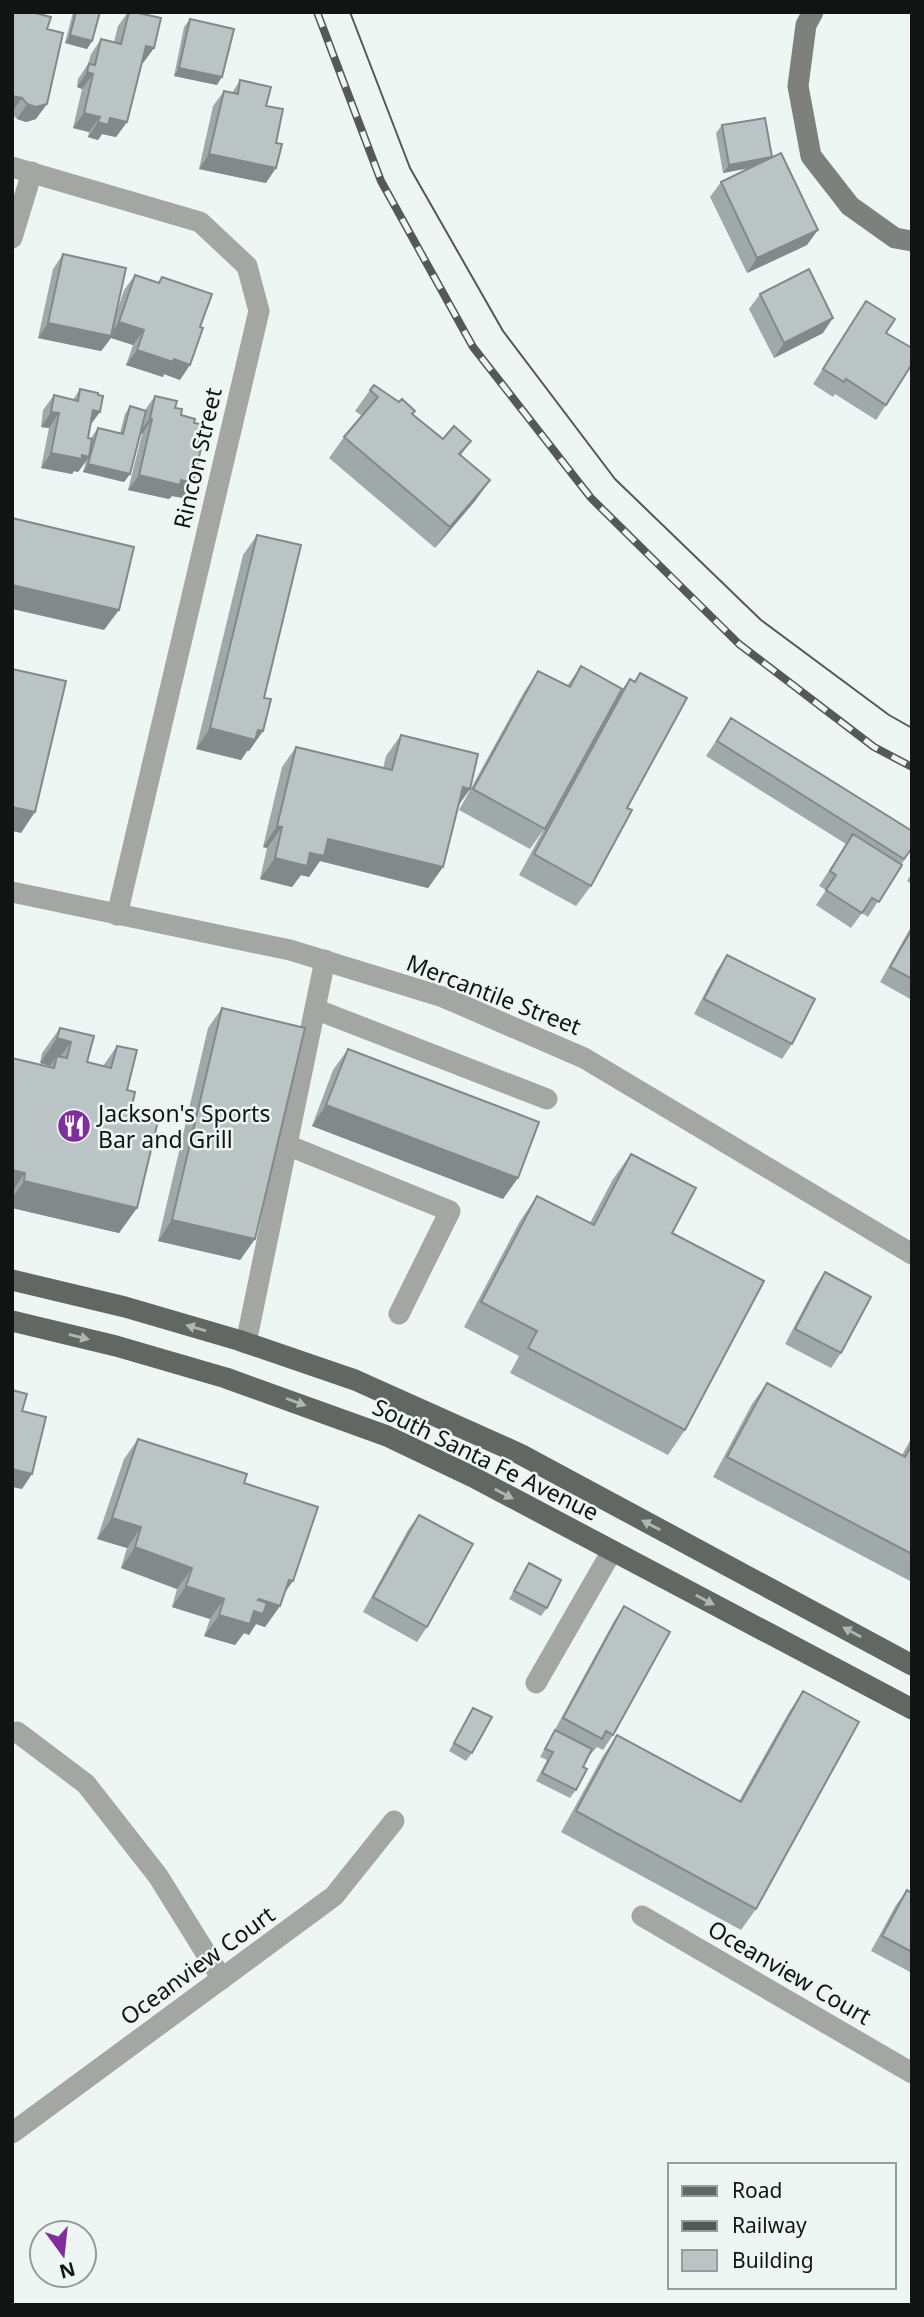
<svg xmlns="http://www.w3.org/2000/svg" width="924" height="2317" font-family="'Noto Sans',sans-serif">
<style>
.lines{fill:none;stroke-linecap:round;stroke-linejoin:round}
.lane{stroke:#a4a6a3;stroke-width:21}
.street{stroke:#a4a6a3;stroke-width:21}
.secondary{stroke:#7d817d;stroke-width:21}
.primary{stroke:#626762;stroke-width:21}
.tram{stroke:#545857;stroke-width:2}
.rail-casing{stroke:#545857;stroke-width:8}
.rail{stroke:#edf6f3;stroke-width:5;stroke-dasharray:16;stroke-linecap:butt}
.wall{fill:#a0a9a9}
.shaded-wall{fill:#82898a}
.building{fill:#bac4c5;stroke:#82898a;stroke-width:2}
.oneway{fill:#aeb6b2}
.labels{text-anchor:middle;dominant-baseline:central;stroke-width:5;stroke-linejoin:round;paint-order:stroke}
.street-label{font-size:23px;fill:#111413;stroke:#edf6f3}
.poi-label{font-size:23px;fill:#111413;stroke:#edf6f3;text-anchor:start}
</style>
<rect width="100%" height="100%" fill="#edf6f3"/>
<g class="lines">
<path class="lane" d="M12,238L32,172
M315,1009L547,1099
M287,1145L450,1211L399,1314
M246,1343L325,960
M536,1683L612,1551
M17,1732L86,1784L158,1876L222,1979"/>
<path class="street" d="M12,167L200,222L247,266L259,311L117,915
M12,892L290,950L443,997L584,1058L912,1254
M642,1916L912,2073
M12,2133L334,1896L394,1821"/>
<path class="secondary" d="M813,12L806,25L798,86L811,156L850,206L895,238L912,241"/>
<path class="primary" d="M12,1280L125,1307L238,1340L355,1380L520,1454L912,1665
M12,1321L116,1346L226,1378L387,1436L473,1477L912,1709"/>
<path class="tram" d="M350,12L410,168L503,331L615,479L761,620L889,715L912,728"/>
<g class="rail-casing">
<path id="rail" d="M317,12L381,181L473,347L591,498L739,644L874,747L912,767"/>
</g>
<use href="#rail" class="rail"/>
</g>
<path class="wall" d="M12,12L47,29L36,119L26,122L17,119L12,114Z
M73,12H100L92,41L87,49L65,43Z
M128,12L154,48L143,63H142L127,122L116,137L102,134L98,140L88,137L89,132L73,128L82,89L77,87L78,79L88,64L91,54L101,39L114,42L118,26Z
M190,19L217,85L174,76L184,27Z
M240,80L266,106V183L199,169L213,106L224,91L232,93Z
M722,125L772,158L807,245L747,273L710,197L721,182L749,168L723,173L716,133Z
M63,254L116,314L124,290L135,275L158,283L162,277L180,380L164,374L163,377L126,365L133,345L111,338L101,351L38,338L53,269Z
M760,294L823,333L774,358L749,309Z
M866,301L886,333V405L876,420L835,394L833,397L813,384Z
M80,389L90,425L88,438H91L98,428L120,433L125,414L130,406L145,410L155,396L175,408L181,415L183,498L172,496L169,499L128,490L142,434L140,433L130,474L124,482L83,472L86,461L78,472L74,471L72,474L41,468L49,428L41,427L43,410L54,395L73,400Z
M370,390L399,402L415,411L413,414L443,439L471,441L461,455L490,480L475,501L435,548L329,458L344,437L362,416L355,411Z
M257,535L264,698L263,731L249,751H247L241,760L196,749L243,555Z
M581,666L618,695L630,679L634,682L640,673L627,808L591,886L576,906L519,875L544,829L530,849L459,810L524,692L538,671L567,686Z
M731,718L912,848L868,917L862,913L851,928L816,905L826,890L819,886L846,844L706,756Z
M401,735L470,789L458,806L443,867L428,888L320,861L309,877L301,875L292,887L260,879L267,848L263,847L282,767L296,747L383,768L386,756Z
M912,873V884L907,881Z
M912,925V1000L880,982Z
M727,955L792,1044L782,1059L694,1014L717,970Z
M222,1008L255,1239L240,1260L158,1241L208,1028Z
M60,1028L87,1062L103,1066L117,1046L127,1090L137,1208L119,1233L12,1208V1058L50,1067V1066L40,1063L42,1053Z
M348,1049L503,1199L312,1126L333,1070Z
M631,1154L672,1233L685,1430L668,1455L510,1373L519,1356L464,1327L520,1221L537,1196L590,1223L613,1179Z
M825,1272L841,1353L831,1368L785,1344L815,1287Z
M767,1383L902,1455L912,1437V1582L713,1477L752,1404Z
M138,1439L244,1483L285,1593L280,1606L265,1627L256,1624L249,1635L244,1633L235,1645L204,1636L210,1619L172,1607L177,1589L121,1568L127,1548L97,1539L124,1459Z
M419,1515L427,1627L417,1642L363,1612L408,1530Z
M529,1563L547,1608L541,1616L509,1599Z
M624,1606L613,1735L603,1750L597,1747L591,1754L590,1753L583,1767L576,1790L570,1798L536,1781L547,1760L540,1757L614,1621Z
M803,1691L756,1909L741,1930L561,1832L603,1756L617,1735L739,1801L789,1712Z
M473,1708L472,1753L466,1761L449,1751L468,1716Z
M907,1890L912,1893V1973L871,1951L896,1905Z"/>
<path class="shaded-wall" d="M70,35L92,41L87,49L65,43Z
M146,46L154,48L143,63L135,61Z
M179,68L222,77L217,85L174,76Z
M87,72L93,74L82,89L77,87Z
M12,96L22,98L12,112Z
M27,104H47L36,119L26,122L17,119Z
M84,113L100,117L89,132L73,128Z
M110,118L127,122L116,137L102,134L98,140L88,137L98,122Z
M209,154L276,168L266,183L199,169Z
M772,157L766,165L723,173L729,165Z
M818,230L807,245L747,273L757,258Z
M833,318L823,333L774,358L784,343Z
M119,322L144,330L133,345L111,338L101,351L38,338L48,323L109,336Z
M137,350L174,359L190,365L180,380L164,374L163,377L126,365Z
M93,410L100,412L89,427Z
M51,412L59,413L49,428L41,427Z
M150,418L152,419L142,434L139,433Z
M51,453L82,455L89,457L78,472L74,471L72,474L41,468Z
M88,464L130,474L124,482L83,472Z
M139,475L181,480L193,483L183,498L172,496L169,499L128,490Z
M490,480L475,501L435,548L450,527Z
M12,585L119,610L104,630L12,609Z
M210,728L258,730L263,731L249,751H247L241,760L196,749Z
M463,787L470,789L455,810Z
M12,807L35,812L21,833L12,831Z
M277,826L282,827L267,848L263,847Z
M328,839L443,867L428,888L320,861L309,877L301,875L292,887L260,879L275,858L310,853Z
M57,1038L71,1042L55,1064L57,1056L50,1066L40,1063Z
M326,1105L518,1178L503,1199L312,1126Z
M12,1170L25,1173L12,1192Z
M24,1181L137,1208L119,1233L12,1208V1198Z
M172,1220L255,1239L240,1260L158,1241Z
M12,1469L32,1474L22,1489L12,1487Z
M112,1518L141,1527L127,1548L97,1539Z
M135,1547L192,1568L177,1589L121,1568Z
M289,1580L293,1581L278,1602Z
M186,1586L224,1599L210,1619L172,1607Z
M259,1599L280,1606L265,1627L256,1624L249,1635L244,1633L235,1645L204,1636L219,1615Z"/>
<path class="building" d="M12,12H31L51,17L47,29L63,33L47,104L36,107L27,104L22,98L12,96Z
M76,12H100L92,41L70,35Z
M129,12H134L161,18L154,48L146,46L127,122L110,118L108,125L98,122L100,117L84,113L93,74L87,72L89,64L95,65L101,39L121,44Z
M190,19L234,29L222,77L179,68Z
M240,80L271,87L266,106L283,109L276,143L282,144L276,168L209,154L224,91L238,94Z
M765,118L772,157L729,165L722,125Z
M781,153L818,230L757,258L721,182Z
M63,254L126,268L111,336L48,323Z
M809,269L833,318L784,343L760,294Z
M135,275L159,283L162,277L212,294L200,327L203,328L190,365L174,359L173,362L137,350L144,330L119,322Z
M866,301L895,319L886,333L912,348V364L886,405L846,379L844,382L823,369Z
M374,385L399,402L402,399L415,411L412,414L443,439L454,426L471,441L459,454L490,480L450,527L344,437L378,397L370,390Z
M80,389L98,393V395L103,396L100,412L93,410L88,438L92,439L89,457L82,455V459L51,453L59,413L51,412L54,395L78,401Z
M155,396L177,401L175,408L182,409L181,415L195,419L194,423L201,424L198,443L202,444L193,483L181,480L180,485L139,475L152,419L150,418Z
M130,406L146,411L130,474L88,464L98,428L123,434Z
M12,518L134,547L119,610L12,585Z
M257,535L301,545L264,698L271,699L263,731L258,730L255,740L210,728Z
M581,666L622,689L545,829L473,789L538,671L570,687Z
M12,669L66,681L35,812L12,807Z
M640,673L687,698L627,808L632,810L591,886L534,854L630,679L635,682Z
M731,718L912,831V848L904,859L717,741Z
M401,735L478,754L470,789L463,787L443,867L328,839L324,856L310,853L307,866L275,858L282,827L277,826L296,747L392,770Z
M853,834L902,865L879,902L872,898L862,913L826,890L836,875L830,871Z
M912,929V979L890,967Z
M727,955L815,999L792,1044L704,999Z
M222,1008L305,1028L255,1239L172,1220Z
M60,1028L94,1036L87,1062L111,1068L117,1046L137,1050L127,1090L135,1092L130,1115L158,1121L137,1208L24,1181L25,1173L12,1170V1058L54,1068L57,1056L67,1058L71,1042L57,1038Z
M348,1049L539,1122L518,1178L326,1105Z
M631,1154L696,1188L672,1233L764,1281L685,1430L528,1348L537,1331L481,1302L537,1196L594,1225Z
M825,1272L871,1297L841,1353L795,1329Z
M767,1383L905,1457L912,1444V1554L727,1457Z
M12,1390L27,1394L22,1411L46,1417L32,1474L12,1469Z
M138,1439L247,1474L244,1483L318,1507L293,1581L289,1580L280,1606L259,1599L258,1600L267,1603L263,1614L254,1611L250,1624L219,1615L224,1599L186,1586L192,1568L135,1547L141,1527L112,1518Z
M419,1515L473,1544L427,1627L373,1597Z
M529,1563L561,1580L547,1608L514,1591Z
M624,1606L670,1632L613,1735L606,1731L602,1739L563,1718Z
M803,1691L859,1722L756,1909L576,1811L617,1735L741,1802Z
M473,1708L492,1717L472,1753L454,1743Z
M555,1730L592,1749L583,1767L587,1769L576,1790L542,1773L553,1752L545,1749Z
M907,1890L912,1893V1952L882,1936Z"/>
<defs><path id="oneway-solid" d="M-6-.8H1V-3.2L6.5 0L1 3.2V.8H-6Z" transform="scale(1.75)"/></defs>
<g class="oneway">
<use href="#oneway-solid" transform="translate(196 1328) rotate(-164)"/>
<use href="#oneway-solid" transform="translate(79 1337) rotate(14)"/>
<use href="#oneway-solid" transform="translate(296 1402) rotate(20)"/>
<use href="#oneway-solid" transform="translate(504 1494) rotate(28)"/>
<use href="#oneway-solid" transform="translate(651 1525) rotate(-152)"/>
<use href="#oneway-solid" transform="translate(705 1600) rotate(28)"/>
<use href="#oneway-solid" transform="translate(852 1632) rotate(-152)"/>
</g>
<defs>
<g id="restaurant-disc" transform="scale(1.75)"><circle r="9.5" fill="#812e9d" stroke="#edf6f3"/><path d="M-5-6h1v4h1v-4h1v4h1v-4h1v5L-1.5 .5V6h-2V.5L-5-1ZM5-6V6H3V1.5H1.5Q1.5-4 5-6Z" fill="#fff"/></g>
</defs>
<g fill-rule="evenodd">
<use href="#restaurant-disc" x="74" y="1126"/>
</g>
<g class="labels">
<g class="street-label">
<text transform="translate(197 458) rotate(-77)">Rincon Street</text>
<text transform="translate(494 994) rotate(21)">Mercantile Street</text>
<text transform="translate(486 1459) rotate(26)">South Santa Fe Avenue</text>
<text transform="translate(197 1965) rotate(-36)">Oceanview Court</text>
<text transform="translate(790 1972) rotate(30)">Oceanview Court</text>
</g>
<g class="poi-label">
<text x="98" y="1113">Jackson's Sports<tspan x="98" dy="26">Bar and Grill</tspan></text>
</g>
</g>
<rect width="924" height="2317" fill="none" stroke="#111413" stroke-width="28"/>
<rect x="668" y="2163" width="228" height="126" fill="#edf6f3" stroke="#959c99" stroke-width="2"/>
<rect x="682" y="2186" width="35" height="10" fill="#626762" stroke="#959c99" stroke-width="2"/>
<text x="732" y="2198" font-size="21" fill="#111413">Road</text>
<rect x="682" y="2221" width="35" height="10" fill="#545857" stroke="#959c99" stroke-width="2"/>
<text x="732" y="2233" font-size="21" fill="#111413">Railway</text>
<rect x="682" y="2250" width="35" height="21" fill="#bac4c5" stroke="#959c99" stroke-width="2"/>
<text x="732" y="2268" font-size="21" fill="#111413">Building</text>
<g transform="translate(63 2254) rotate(165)"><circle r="33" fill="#edf6f3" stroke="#959c99" stroke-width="2"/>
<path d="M0-5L12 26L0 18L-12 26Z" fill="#812e9d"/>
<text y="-10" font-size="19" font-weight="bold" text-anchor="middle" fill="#111413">N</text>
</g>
</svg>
